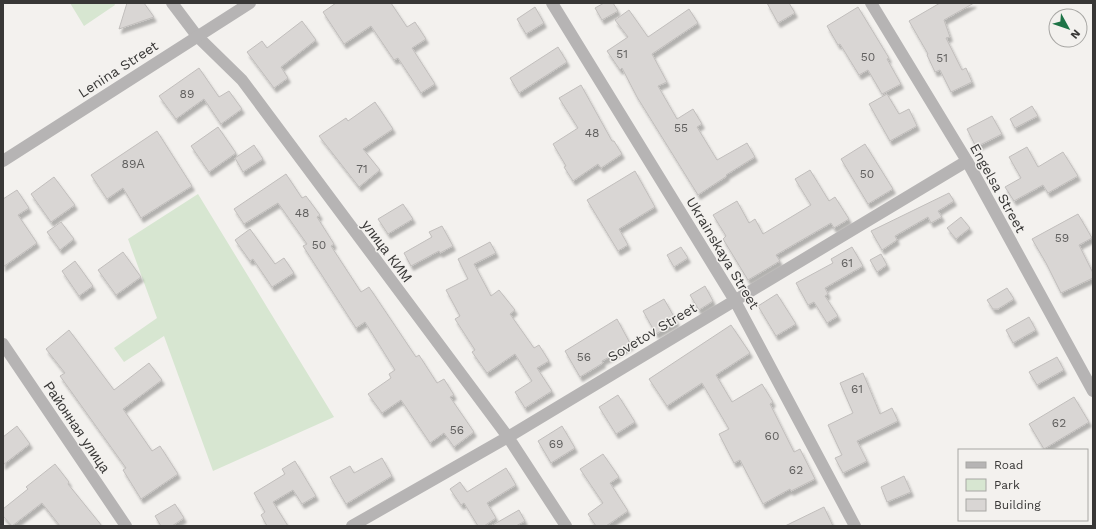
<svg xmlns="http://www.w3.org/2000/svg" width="1096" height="529" font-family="'Work Sans',sans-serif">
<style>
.green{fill:#d7e6d1}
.building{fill:#d9d6d4;stroke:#c1bebc;filter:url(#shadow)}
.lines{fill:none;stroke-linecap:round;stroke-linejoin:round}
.minor{stroke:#b6b4b4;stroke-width:12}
.tertiary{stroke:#b6b4b4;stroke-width:12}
.labels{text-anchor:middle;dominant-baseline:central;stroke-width:3;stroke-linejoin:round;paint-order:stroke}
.number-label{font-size:12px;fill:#605f5e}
.street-label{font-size:14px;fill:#383736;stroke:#f3f1ee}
</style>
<defs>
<filter id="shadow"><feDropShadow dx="2.5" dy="4.5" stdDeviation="1" flood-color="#0004"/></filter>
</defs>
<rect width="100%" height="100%" fill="#f3f1ee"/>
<path class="green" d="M70,3H114L115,5L84,26Z
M198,194L334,417L213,471L164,336L124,362L114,348L157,318L128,239Z"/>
<path class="building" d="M127,3H144L154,17L119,29Z
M336,3H391L407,27L415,22L426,39L412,48L435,84L421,93L398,58L394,60L371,26L344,44L323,12Z
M604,3H613L618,11L602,20L595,8Z
M767,3H789L795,13L778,23Z
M940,3H974L944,20L950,37L946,38L962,70L966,68L972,82L951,92L940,70L935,72L927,55L928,54L909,21Z
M535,7L544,23L526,34L517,19Z
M858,7L889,58L887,59L901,84L882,94L868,70L859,75L840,44L838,45L827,26Z
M689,9L698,23L652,54L667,82L658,86L677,119L693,109L702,124L697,127L717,160L747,143L755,157L726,175L727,176L698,195L637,97L622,68L620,70L607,51L628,37L615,20L629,10L648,37Z
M302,21L316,40L281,67L288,78L274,88L247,52L262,41L267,48Z
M558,47L567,62L519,93L510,78Z
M199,68L219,97L229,91L242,109L221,124L204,99L176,119L159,96Z
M581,85L612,141H614L622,154L601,168L598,164L573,181L564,167L566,166L553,144L578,128L559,98Z
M887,94L899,114L909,109L917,126L890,141L869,104Z
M375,102L393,129L363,149L380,170L359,187L319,136L346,118L348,121Z
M1032,106L1038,116L1015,128L1010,119Z
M992,116L1002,134L976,147L967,129Z
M218,127L236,153L209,172L191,146Z
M157,131L192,186L141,218L123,188L107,199L91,175Z
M865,144L893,189L868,204L841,159Z
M254,145L263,159L243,172L235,158Z
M1027,147L1038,167L1063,152L1078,176L1048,193L1043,185L1014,201L1005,187L1021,178L1009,157Z
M810,170L829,201L835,197L849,219L834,228L831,223L776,255L780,261L748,280L723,239L726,236L713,215L737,201L749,223L755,219L763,234L811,205L795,179Z
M635,171L655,207L619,229L628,245L618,251L587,200Z
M286,174L302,198L306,196L320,215L317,217L334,244L331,246L361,292L369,287L416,357L419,355L437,383L444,379L454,395L450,397L474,432L454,447L444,433L430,443L401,400L382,413L368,394L391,378L389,374L395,370L365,322L356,328L303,246L307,244L278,203L244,224L234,209Z
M54,177L75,205L51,222L31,194Z
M17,190L29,208L18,215L37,243L3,267V199Z
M949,193L954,201L938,211L942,217L931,223L928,217L895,236L897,240L882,250L871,231Z
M403,204L413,219L388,234L378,219Z
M1078,214L1092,238L1079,245L1093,273V278L1061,293L1046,263L1032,239Z
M961,217L970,228L956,239L947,228Z
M61,222L74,239L60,250L47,232Z
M442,226L453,246L440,253L439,251L411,266L404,253L432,237L429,232Z
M250,229L275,264L284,258L294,273L272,287L253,259L250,261L235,240Z
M490,242L496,253L474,264L491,296L499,290L515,310L510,314L534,348L539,345L549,361L537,368L552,391L525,408L515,392L532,381L515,354L487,373L472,352L475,350L455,319L460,316L446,290L468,279L458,259Z
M681,247L688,258L674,267L667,255Z
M852,247L863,266L825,288L828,294L825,296L838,316L827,323L814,302L808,305L796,283L833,263L831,259Z
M123,252L141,277L116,295L98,270Z
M881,254L887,265L877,272L870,260Z
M75,261L93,286L79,296L62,271Z
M705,286L713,301L699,310L690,295Z
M1007,288L1014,299L998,309H993L987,300Z
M777,294L796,324L776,336L758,306Z
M664,299L677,322L656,334L643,311Z
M1029,317L1036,330L1013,343L1006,330Z
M617,319L631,345L602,361L603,363L580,377L565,351Z
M731,325L750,353L716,375L732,402L762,384L773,402L770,404L794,452L800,449L815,479L791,491L790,489L763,504L740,460L734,463L719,434L729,429L702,383L667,406L649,379Z
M69,330L114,390L149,363L162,380L123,409L152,451L160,446L178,474L141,499L123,470L126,468L60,376L65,373L46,349Z
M1057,357L1064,370L1037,385L1029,372Z
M863,373L880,414L892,408L898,421L857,441L867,461L843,473L835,458L842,455L828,425L853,413L840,383Z
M618,395L635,422L616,434L599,407Z
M1074,397L1089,422L1044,449L1029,424Z
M17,426L30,444L3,465V437Z
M562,426L575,448L551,463L538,441Z
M603,454L619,477L610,483L628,511L606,526H596L588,514L603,503L580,469Z
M382,458L392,476L346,504L330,477L350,466L354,473Z
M295,461L316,496L302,504L293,490L273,502L288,526H267L261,515L265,512L254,493L285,474L282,469Z
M55,464L69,482L68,484L102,526H60L42,503L12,526L3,516V509L28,489L26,487Z
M506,468L516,485L487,503L496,518L484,526H478L464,503L461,505L450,489L460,482L467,492Z
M904,476L911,492L887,502L881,487Z
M175,504L184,518L172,526H161L155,516Z
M824,507L833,526H785Z
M519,510L525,521L516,526H491Z"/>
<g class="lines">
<path class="minor" d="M172,3L197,36L242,80L508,437L566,526
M552,3L734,299L855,526
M871,3L967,161L1093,391
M3,344L126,526
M352,526L508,437L967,161"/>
<path class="tertiary" d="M3,161L250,3"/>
</g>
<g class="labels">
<g class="number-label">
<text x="622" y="54">51</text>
<text x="868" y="57">50</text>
<text x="942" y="58">51</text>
<text x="187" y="94">89</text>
<text x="681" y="128">55</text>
<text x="592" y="133">48</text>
<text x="133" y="164">89А</text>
<text x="362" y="169">71</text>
<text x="867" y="174">50</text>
<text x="302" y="213">48</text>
<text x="1062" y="238">59</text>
<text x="319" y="245">50</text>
<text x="847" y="263">61</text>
<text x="584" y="357">56</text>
<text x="857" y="389">61</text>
<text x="1059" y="423">62</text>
<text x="457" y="430">56</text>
<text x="772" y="436">60</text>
<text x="556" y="444">69</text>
<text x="796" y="470">62</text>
</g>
<g class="street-label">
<text transform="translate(118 69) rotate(-33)">Lenina Street</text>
<text transform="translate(998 188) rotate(61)">Engelsa Street</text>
<text transform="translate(387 251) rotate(53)">улица КИМ</text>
<text transform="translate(723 253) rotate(59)">Ukrainskaya Street</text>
<text transform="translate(652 332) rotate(-31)">Sovetov Street</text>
<text transform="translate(77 427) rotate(56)">Районная улица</text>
</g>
</g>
<rect width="1096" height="529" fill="none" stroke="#383736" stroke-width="8"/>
<rect x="958" y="449" width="130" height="72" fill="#f3f1ee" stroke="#a8a7a4"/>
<rect x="966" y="462" width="20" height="6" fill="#b6b4b4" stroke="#a8a7a4"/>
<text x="994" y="469" font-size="12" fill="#383736">Road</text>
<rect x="966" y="479" width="20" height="12" fill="#d7e6d1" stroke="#a8a7a4"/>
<text x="994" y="489" font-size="12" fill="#383736">Park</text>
<rect x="966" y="499" width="20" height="12" fill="#d9d6d4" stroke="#a8a7a4"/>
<text x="994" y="509" font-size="12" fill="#383736">Building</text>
<g transform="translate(1068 28) rotate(130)"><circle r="19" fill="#f3f1ee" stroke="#a8a7a4"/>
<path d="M0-3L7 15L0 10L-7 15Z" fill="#1d7346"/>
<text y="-6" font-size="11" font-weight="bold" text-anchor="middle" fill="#383736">N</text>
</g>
</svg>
